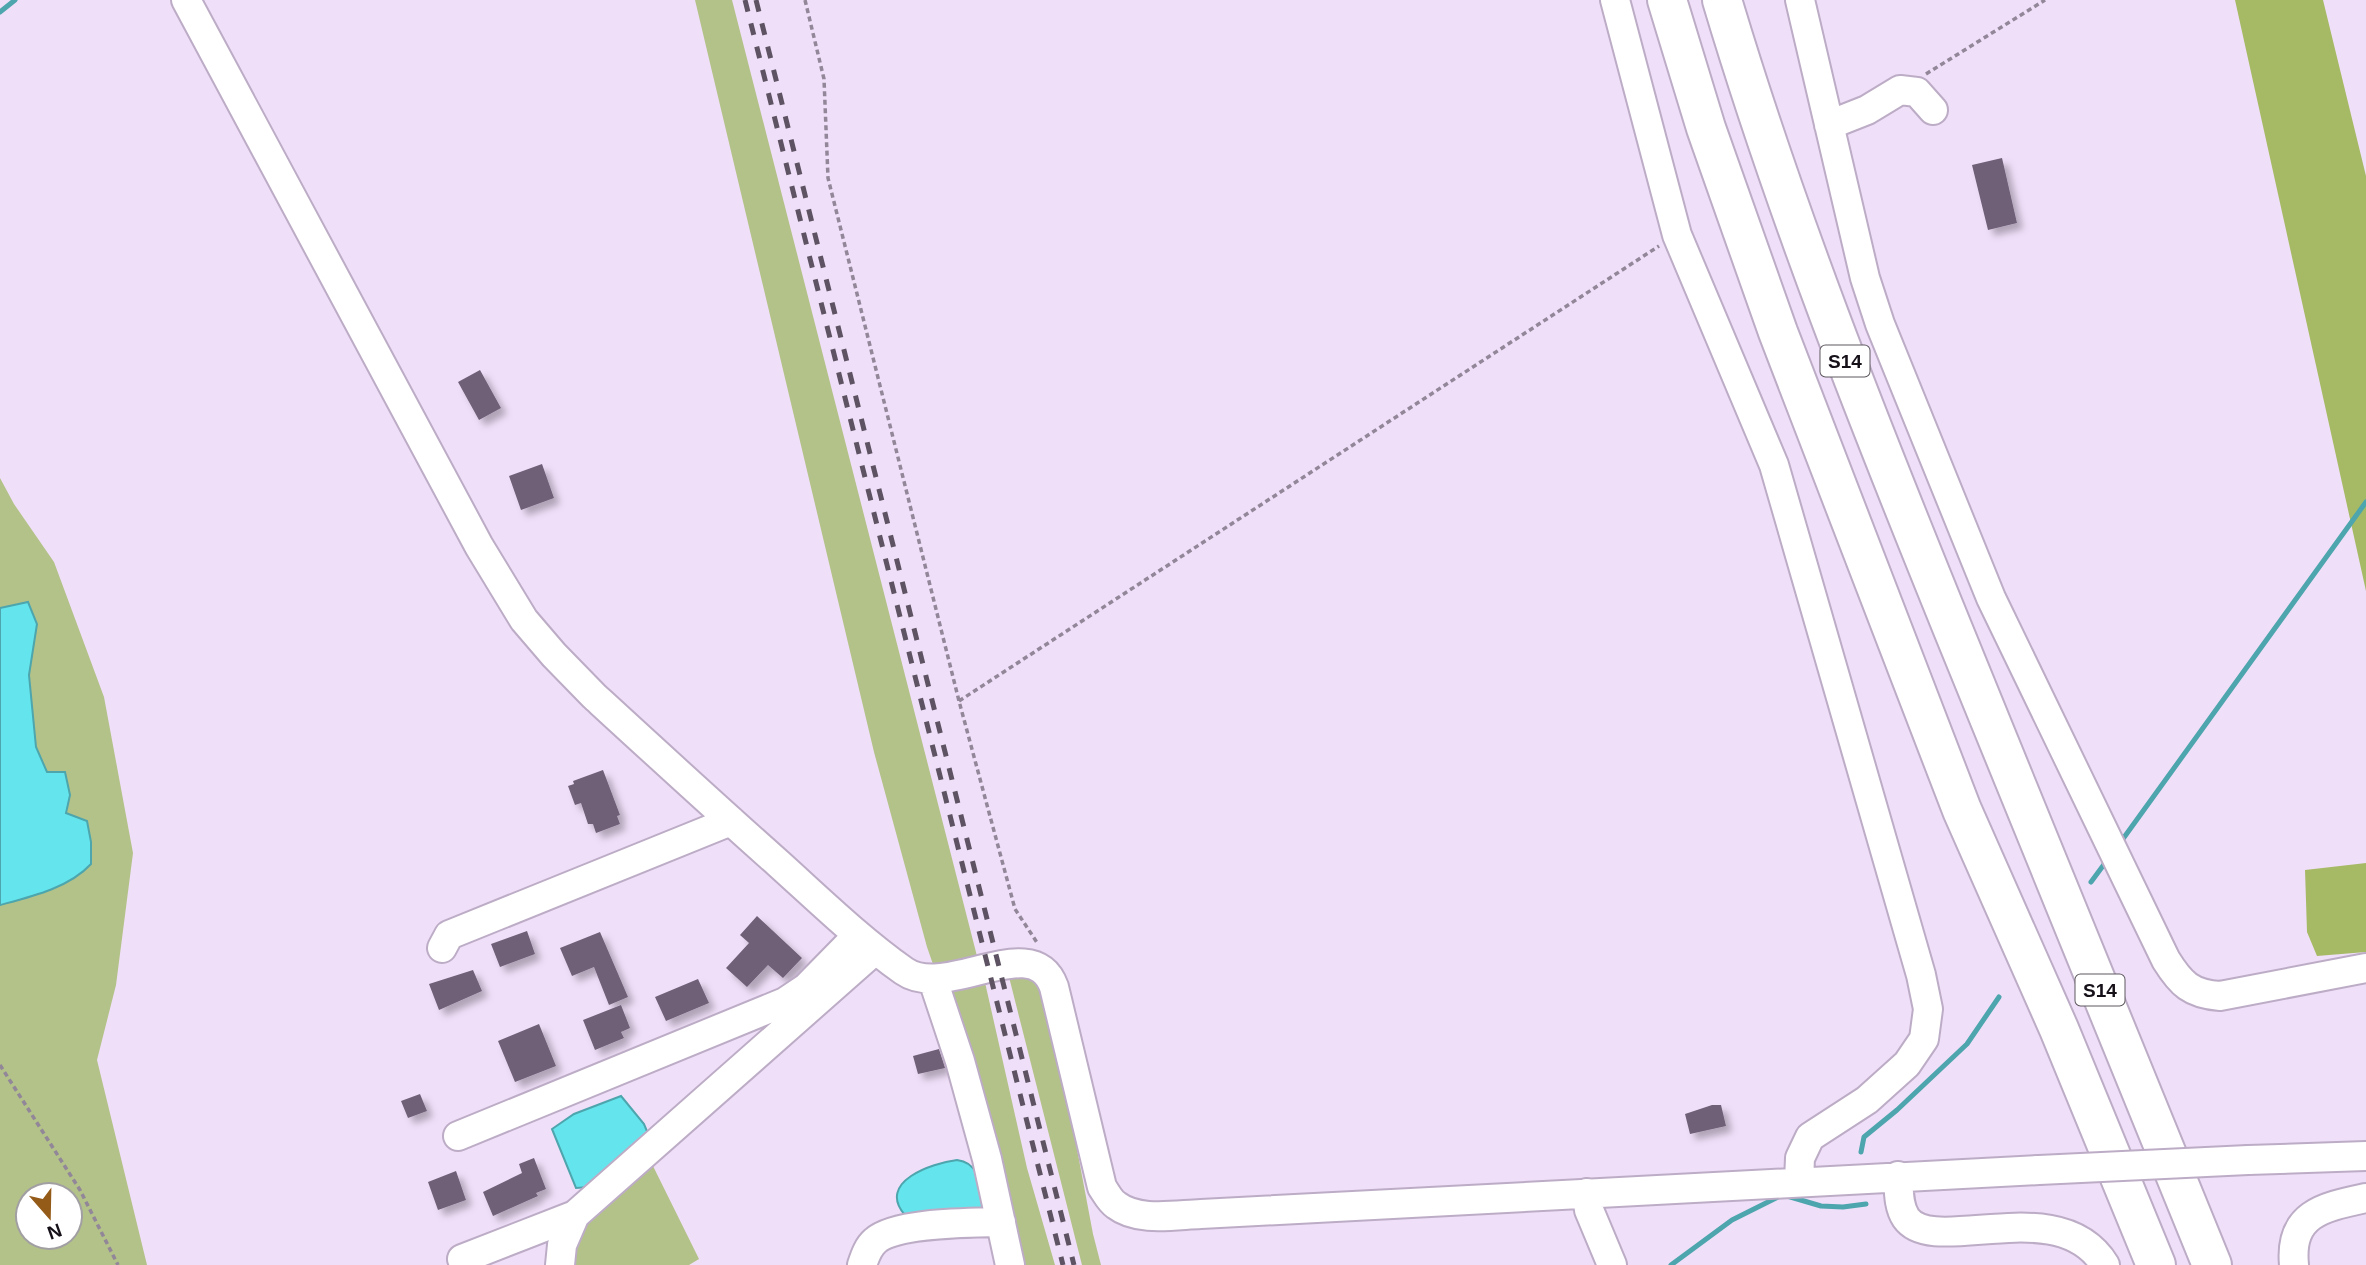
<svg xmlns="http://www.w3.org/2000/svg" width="2366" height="1265" font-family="Helvetica,sans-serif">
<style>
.green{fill:#b3c288;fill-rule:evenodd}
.forest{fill:#a6ba65}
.water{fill:#64e5ed;stroke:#4da5ad;stroke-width:2}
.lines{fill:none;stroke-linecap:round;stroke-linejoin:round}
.stream{stroke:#4da5ad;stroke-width:5}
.building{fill:#6f6077;filter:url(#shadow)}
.minor-casing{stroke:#bdacc6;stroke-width:32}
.highway-casing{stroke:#bdacc6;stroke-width:42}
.path{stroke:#928699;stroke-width:3.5;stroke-dasharray:5 3.5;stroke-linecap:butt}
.minor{stroke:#fff;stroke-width:28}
.highway{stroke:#fff;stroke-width:38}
.rail{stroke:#5d5362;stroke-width:5;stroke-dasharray:12 12;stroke-linecap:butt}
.minor-bridge-casing{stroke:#bdacc6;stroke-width:32;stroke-linecap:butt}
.minor-bridge{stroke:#fff;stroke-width:28}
.labels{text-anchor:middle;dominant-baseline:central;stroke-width:6;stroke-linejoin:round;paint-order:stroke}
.shield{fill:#fff;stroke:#5c585e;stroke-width:2}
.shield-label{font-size:19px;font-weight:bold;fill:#161019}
</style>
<defs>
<filter id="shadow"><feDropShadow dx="6" dy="6" stdDeviation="3.5" flood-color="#0004"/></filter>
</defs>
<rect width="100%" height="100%" fill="#f0dff9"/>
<path class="green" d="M695,0H732L978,960L935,970L927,947L874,752Z
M0,478L14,504L54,562L104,697L133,853L116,985L97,1060L147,1265H0ZM28,1195H70V1237H28Z
M1022,970L1047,990L1093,1234L1101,1265H1082L1008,973Z
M984,978L1027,1168L1055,1265H1020L951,992L953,987Z
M651,1162L699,1259L689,1265H573L576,1238L586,1219Z"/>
<path class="forest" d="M2235,0H2323L2366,176V591Z
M2366,863V952L2317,956L2307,932L2305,870Z"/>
<path class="water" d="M28,602L37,624L29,675L36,747L47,772H65L70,795L66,813L87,821L91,842V864C69,888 30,897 0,905V608Z
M621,1096L644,1124L649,1136L589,1187L576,1188L552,1129L574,1114Z
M957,1160C982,1163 980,1189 984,1210L905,1215C876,1182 932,1163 957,1160Z"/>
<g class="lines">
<path class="stream" d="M0,12L15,0
M2120,843L2366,502
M2091,882L2108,859
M1861,1152L1864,1137L1897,1110L1967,1044L1999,997
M1787,1196L1821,1206L1843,1207L1866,1204
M1671,1265L1732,1220L1778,1197"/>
</g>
<path class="building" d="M2002,158L2017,223L1988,230L1972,165Z
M480,370L501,408L479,420L458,382Z
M542,464L554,498L521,510L509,476Z
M603,770L620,815L617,816L620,824L596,833L593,824H588L581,803L575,805L568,786L574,784L573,781Z
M757,916L802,958L783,978L768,965L747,987L726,968L749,943L740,935Z
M527,931L535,954L500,967L491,944Z
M600,932L628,997L609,1005L594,967L572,976L560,948Z
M473,970L482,991L439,1010L429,984Z
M698,979L709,1003L666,1021L655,997Z
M621,1005L630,1028L621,1032L624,1038L595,1050L583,1020Z
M539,1024L556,1066L515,1082L498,1041Z
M939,1049L945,1068L918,1074L913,1056Z
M420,1094L427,1111L408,1118L401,1101Z
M1712,1105H1721L1726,1126L1690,1134L1685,1114Z
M534,1158L546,1189L536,1193L538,1196L493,1216L483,1192L522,1173L519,1164Z
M456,1171L466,1200L438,1210L428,1182Z"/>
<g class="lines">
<g class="minor-casing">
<path id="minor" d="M186,0L479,546L524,620L554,655L594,696C655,752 717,809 779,864C820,901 859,939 904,971C947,1001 1033,928 1054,987L1102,1187C1106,1193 1110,1201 1116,1205C1138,1222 1174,1215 1201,1214L2039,1170
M1615,0L1677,235L1774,465L1921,975L1928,1009L1924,1039L1907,1064L1867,1100L1810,1137L1800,1158L1799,1181
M1800,0L1865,278L1880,324L1991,598L2166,960C2181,984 2191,994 2220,996L2366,968
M1829,125L1867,110L1900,90L1917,92L1933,110
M442,948L449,935L731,821
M933,980L960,1061L987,1159L1010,1265
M458,1136L785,1002L806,988L858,935
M2248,1160L2366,1156
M1898,1176C1899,1190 1898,1206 1906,1218C1934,1258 2059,1190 2105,1265
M1587,1193L1589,1210L1612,1265
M462,1259L575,1215
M560,1265L562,1245L575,1215L875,950
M862,1265C865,1256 868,1247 875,1241C896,1222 972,1223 1001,1222
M2294,1265C2289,1213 2324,1207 2366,1198"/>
</g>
<g class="highway-casing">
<path id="highway" d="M1667,0L1706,128L1778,332L1962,810L2059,1029L2156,1265
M1722,0C1786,214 1868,420 1952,627C2038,840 2126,1052 2212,1265"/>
</g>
<path class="path" d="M805,0L824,79L828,178L959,701L1015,909L1038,944
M1926,74L2045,0
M959,701L1659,246
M0,1065L80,1190L118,1265"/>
<use href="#minor" class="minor"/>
<use href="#highway" class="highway"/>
<path class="rail" d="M745,0L1063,1265
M756,0L1074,1265"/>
<g class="minor-bridge-casing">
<path id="minor-bridge" d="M2039,1170L2248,1160"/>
</g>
<use href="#minor-bridge" class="minor-bridge"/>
</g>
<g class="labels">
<g class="shield">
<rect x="1820.5" y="345.5" width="49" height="31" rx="5"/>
<rect x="2075.5" y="974.5" width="49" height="31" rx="5"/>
</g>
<g class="shield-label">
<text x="1845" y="361">S14</text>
<text x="2100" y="990">S14</text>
</g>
</g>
<g transform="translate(49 1216) rotate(160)"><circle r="33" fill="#ffffff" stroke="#a29fa3" stroke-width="2"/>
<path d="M0-5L12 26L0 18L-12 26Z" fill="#945a17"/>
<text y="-10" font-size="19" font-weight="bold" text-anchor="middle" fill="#161019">N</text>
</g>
</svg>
